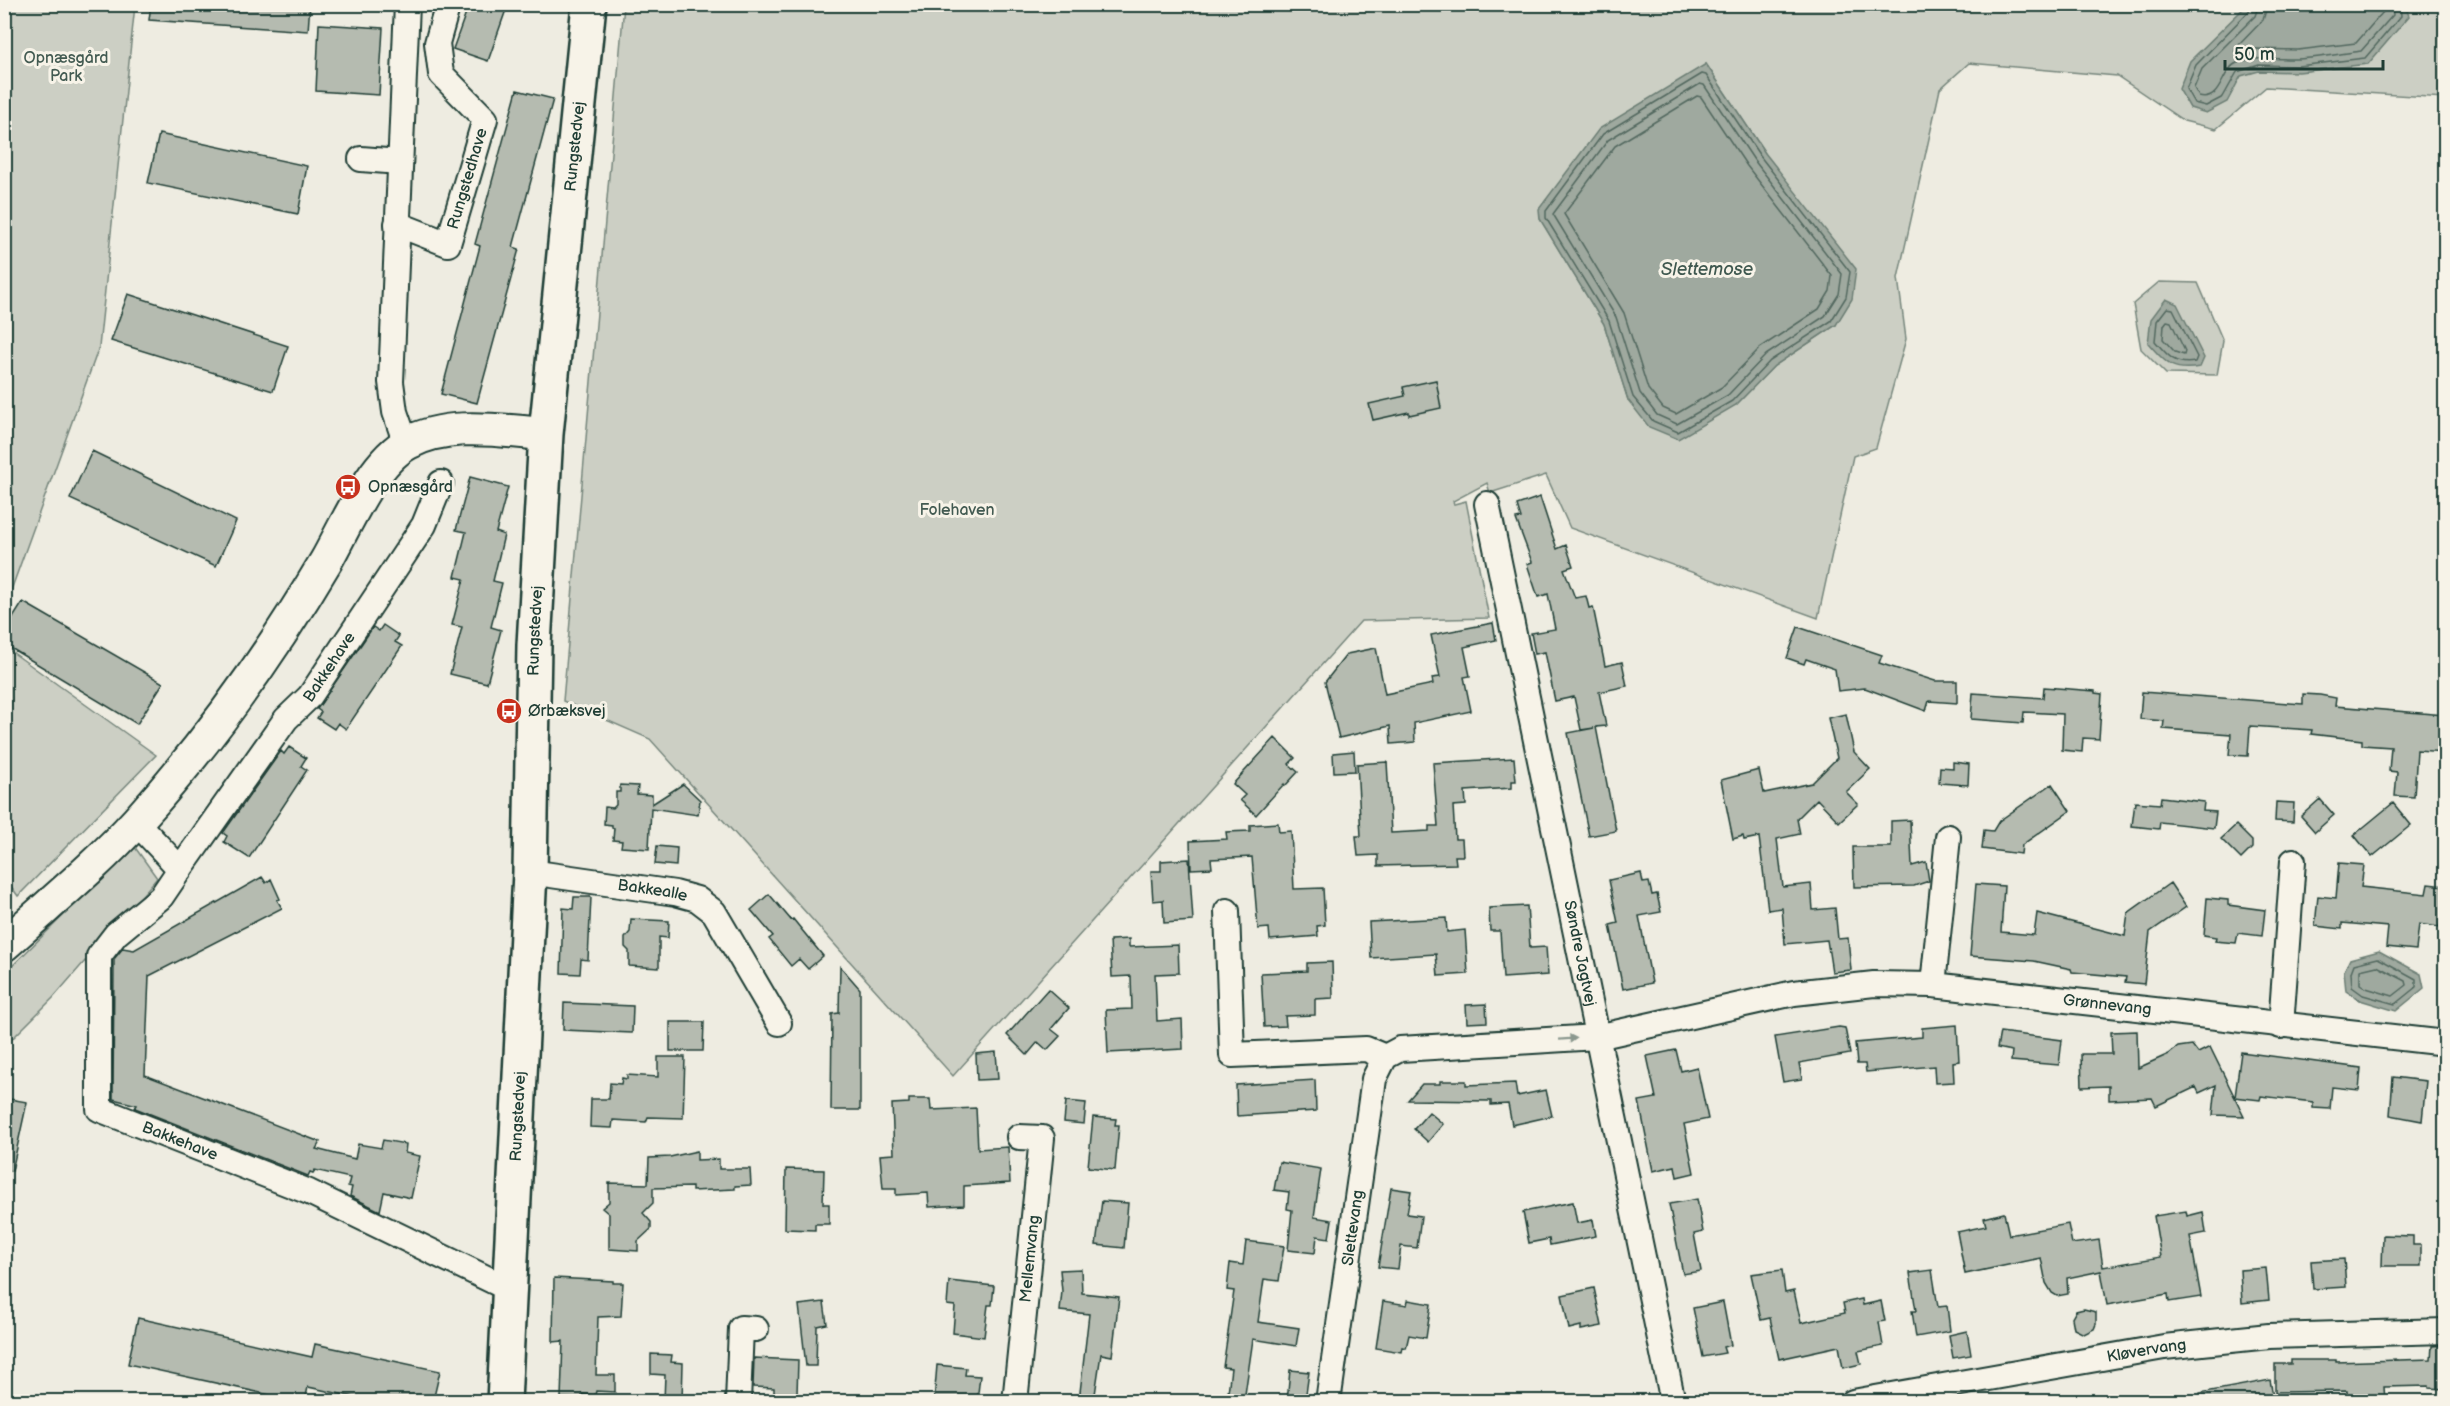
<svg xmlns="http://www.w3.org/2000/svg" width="2450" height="1406" font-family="'Balsamiq Sans',sans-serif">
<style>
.green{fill:#cccfc4;stroke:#76867c;stroke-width:1.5;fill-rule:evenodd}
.water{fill:#9fa99f;stroke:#6c7e74;stroke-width:1.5}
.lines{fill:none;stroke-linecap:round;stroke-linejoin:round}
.shore{stroke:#52685f;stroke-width:1.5}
.building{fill:#b5bbb0;stroke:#1f3d34;stroke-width:1.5}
.minor-casing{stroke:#1f3d34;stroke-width:28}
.tertiary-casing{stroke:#1f3d34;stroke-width:36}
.secondary-casing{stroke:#1f3d34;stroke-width:38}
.minor{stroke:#f7f3e8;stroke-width:24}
.tertiary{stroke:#f7f3e8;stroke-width:32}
.secondary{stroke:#f7f3e8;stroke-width:33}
.oneway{fill:#8b988e}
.labels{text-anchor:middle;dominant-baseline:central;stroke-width:6;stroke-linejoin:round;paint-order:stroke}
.park-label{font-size:16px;fill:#425a51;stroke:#f7f3e8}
.street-label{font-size:16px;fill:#1f3d34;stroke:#f7f3e8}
.poi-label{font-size:16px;fill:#1f3d34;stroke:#f7f3e8;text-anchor:start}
.water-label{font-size:18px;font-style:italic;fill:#3f584f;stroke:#f7f3e8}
</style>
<rect width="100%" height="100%" fill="#eeece1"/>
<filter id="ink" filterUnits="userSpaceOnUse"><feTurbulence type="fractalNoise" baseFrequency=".0167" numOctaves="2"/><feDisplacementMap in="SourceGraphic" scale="12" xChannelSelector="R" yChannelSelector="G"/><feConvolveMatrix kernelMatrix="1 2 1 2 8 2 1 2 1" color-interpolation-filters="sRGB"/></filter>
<g filter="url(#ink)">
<path class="green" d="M5,4L135,5L99,347L5,607Z
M624,5H2445V98L2266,87L2216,129L2184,121L2117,76L1969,63L1940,89L1898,278L1906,339L1876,448L1853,456L1818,618L1570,528L1546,475L1490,493L1487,483L1453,501L1454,504L1466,501L1489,618L1361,621L953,1076L650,739L563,701ZM1706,64L1765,153L1836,325L1774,366L1736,405L1628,400L1604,324L1540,219Z
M2159,282L2198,283L2223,341L2217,375L2166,374L2141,349L2133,304Z
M5,647L156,755L18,896L5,878Z
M134,846L157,878L53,998L5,1046V973Z"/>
<path class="water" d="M2247,5H2405L2409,16L2368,64L2299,72L2259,71L2241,76L2227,102L2206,113L2190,108L2179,89L2190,61Z
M1706,64L1765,153L1856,269L1852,299L1836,325L1774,366L1736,405L1678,439L1649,427L1628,400L1604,324L1540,219L1539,209L1599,129Z
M2166,299L2177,304L2204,358L2200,367C2171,372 2166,363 2148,343L2151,319Z
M2379,951L2421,974L2424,988L2396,1011L2360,1000L2346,991L2344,971L2350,959Z"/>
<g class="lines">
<path class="shore" d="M2251,4L2249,11L2196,65L2186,89L2194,103L2206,106L2223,97L2237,72L2259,65L2298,66L2365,58L2401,16L2400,4
M2259,4L2255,16L2202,69L2194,88L2199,97C2222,103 2221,69 2237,63C2257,56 2276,59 2297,59C2318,58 2341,54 2361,51L2393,15L2392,4
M2268,4L2263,20L2235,49V53L2257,49L2298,50L2356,43L2383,12V4
M1702,74L1706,75L1760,156L1850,272L1846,297L1831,321L1770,361L1732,401L1678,432L1653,421L1633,397L1609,321L1546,218V211L1603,134Z
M1700,84L1704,85L1754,160L1842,274L1839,294L1825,316L1766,355L1728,395L1677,424L1657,415L1640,393L1616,317L1553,214L1608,140Z
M1697,96L1701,97L1747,166L1832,276L1830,291L1819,309L1760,348L1722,387L1676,414L1663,408L1648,389L1624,313L1564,214L1615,146Z
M2167,308L2173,309L2197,357L2195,362C2175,366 2167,355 2155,341L2157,321Z
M2167,321L2171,322L2185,351L2184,355L2175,352L2163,339L2164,325Z
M2378,958L2416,979V987L2395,1004L2363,995L2352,987L2351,972L2354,964Z
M2377,966L2406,981L2407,985L2393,996L2366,988L2360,984V970Z"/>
</g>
<path class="building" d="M151,4H310L308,31L149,20Z
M469,4H508L488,61L453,49Z
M319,24L383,28L379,95L316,91Z
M517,90L553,99L513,247L519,249L477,403L441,394L480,246L475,244Z
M159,134L307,166L298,214L148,183Z
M128,294L288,346L273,391L111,341Z
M1436,380L1441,408L1409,415V412L1373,420L1369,404L1405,396L1403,387Z
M92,451L236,521L216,566L70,499Z
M470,477L508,487L496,532L504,535L493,581L502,583L491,627L501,630L487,683L450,674L462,627L452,625L464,579L455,577L466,532L456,530Z
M1540,497L1557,549L1566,545L1573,566L1564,569L1575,598L1586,596L1589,608L1593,607L1605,666L1622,662L1627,686L1599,692L1606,726L1596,727L1616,831L1589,836L1568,733L1594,728L1581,730L1574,697L1555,701L1545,652L1535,654L1531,633L1555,629L1548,594L1538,597L1527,564L1532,562L1516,519L1521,518L1517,505Z
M23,602L163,683L137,724L4,644V632Z
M1493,623L1496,640L1464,647L1470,676L1464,677L1471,711L1414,723L1415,742L1391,744L1390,726L1339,738L1325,682L1347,654L1376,648L1385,694L1433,684L1432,678L1440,677L1431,635Z
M383,625L399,636L395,642L402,646L346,729L338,723L334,729L317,718L321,712L317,709L373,627L379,631Z
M1798,627L1882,655L1879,663L1935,681H1957V703L1929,701L1926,711L1865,688L1838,691L1835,669L1806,659L1804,664L1787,658Z
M2044,687L2095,691V693L2102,694L2099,739L2083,738L2082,752L2062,750L2063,714L2024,712L2023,723L1971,719L1973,693L2043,698Z
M2142,692L2303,704V694L2320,695L2336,698L2335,706L2445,715V752L2417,750L2414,797L2395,796L2397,772L2389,771L2391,747L2362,745V740L2311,734L2312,730L2250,726L2248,756L2229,755L2231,734L2163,729L2164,721L2140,719Z
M1846,714L1854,752L1870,769L1846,792L1858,804L1839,822L1817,799L1797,819L1800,834L1777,839L1783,887L1811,884L1813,910L1835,908L1838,939L1848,938L1851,970L1832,972L1827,940L1785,944L1782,908L1768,910L1759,837L1744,840L1743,836L1733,839L1721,780L1759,770L1764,793L1812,783L1837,758L1828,718Z
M1275,738L1295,758L1289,764L1298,772L1285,786L1284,784L1256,815L1240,800L1245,795L1233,784Z
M289,747L306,758L301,766L307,770L249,858L224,842L227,836L223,833L281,751L284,754Z
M1354,751L1355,771L1334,772L1333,753Z
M1514,758L1516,781H1512V788L1465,791L1466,805L1453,806L1455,839H1462L1463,856H1455L1456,864L1378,866V855L1358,856L1356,836H1361L1357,764L1387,762L1391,833L1429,831V826H1438L1433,763Z
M1953,762L1969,764L1968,785L1939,783L1940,767L1953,768Z
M683,784L700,800L698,815L651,808L649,849L621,847L622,841L613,840L614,828H612V825L604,824L605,807L613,808L616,805V792H620V785L638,786L637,794L652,795V804Z
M2052,784L2070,811L2022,845L2021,854L1982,849L1984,830L1993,831L1999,821Z
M2161,797L2204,802L2203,811L2216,812L2214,828L2160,822L2159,829L2132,826L2135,802L2160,804Z
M2320,799L2334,815L2315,832L2301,816Z
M2276,802L2294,803L2293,822L2275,821Z
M2393,803L2411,825L2372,857L2354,835Z
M1910,820L1912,866L1926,862L1929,881L1914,886L1854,887L1853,847H1891V821Z
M1278,823L1279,832L1291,831L1294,889L1323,888L1325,925L1317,926L1318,936L1270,940L1269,928L1258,929L1252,857L1211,859L1212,868L1191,869L1190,841L1227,839L1226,832L1250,831V825Z
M2236,825L2252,841V848L2241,859L2221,839Z
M657,846L677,848L676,866L655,864Z
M1189,859L1193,921L1164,923L1163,900L1153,901L1151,871H1161V861Z
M2339,863L2364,865L2361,887L2426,894L2428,884L2445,886V925L2440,924L2439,927L2419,924L2416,950L2386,947L2388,927L2342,923V929L2315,926L2318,896L2336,898Z
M1641,873L1643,883L1649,882L1652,895L1657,894L1661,912L1639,916L1652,983L1623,989L1610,925L1618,923L1609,880Z
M262,877L266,883L271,879L280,899L277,900L282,908L149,976L145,1075L320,1142L316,1149L355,1159L358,1144L381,1148L383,1140L406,1144L405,1153L420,1156L411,1198L384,1192L380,1211L350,1196L352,1187L348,1186L350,1178L315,1170L313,1173L310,1172L308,1176L135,1108L137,1105L113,1099L114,959L123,948L134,950Z
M2170,883L2186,907L2150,932L2144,984L2125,982L2126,977L2072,972L2071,969L2034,961L1970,956L1976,884L2004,886L2001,932L2034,935L2037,913L2125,936L2128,913Z
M769,894L791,920L793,919L823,956L808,969L799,959L791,966L769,939L773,936L751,910Z
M574,897H591L588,960L581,959L580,974L561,973L563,908L573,909Z
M2207,898L2228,900V905L2265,910L2262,936L2238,933L2236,943L2215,941L2216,937L2204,935Z
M1527,906L1530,948L1546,947L1548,975L1503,978L1500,931H1490L1489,908Z
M1446,918L1447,932L1465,930L1468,974L1438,976L1436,954L1371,958L1369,922Z
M631,919L669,921L668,938L659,937V968L629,966V951L625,947V938L630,932Z
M1129,939V947L1178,945L1179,973L1155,974L1157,1021L1182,1019L1183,1049L1108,1053L1106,1010L1132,1009L1131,976L1112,977L1110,940Z
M1332,962L1333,998L1315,999V1015L1285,1016L1286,1026L1264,1027L1261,973L1307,971V963Z
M840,966L860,989V1110H831L832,1014L839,1013Z
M1048,989L1069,1008L1051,1029L1060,1036L1047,1050L1038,1042L1027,1055L1007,1035Z
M564,1003L633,1006L632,1033L563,1030Z
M1486,1004L1487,1022L1467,1023L1466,1005Z
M670,1022H704L703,1051H670Z
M1957,1025L1959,1061L1953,1062L1954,1082L1935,1083L1934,1066L1866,1072L1865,1064H1857L1855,1043L1922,1037V1028Z
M1839,1027L1845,1028L1850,1054L1799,1063L1802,1079L1783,1082L1775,1037Z
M2137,1031L2138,1068L2169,1054L2178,1047L2192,1045L2198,1053L2210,1047L2244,1116L2213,1115L2216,1085L2199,1093L2196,1087L2156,1106L2152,1098L2109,1100V1086L2082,1087L2081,1054H2112L2111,1032Z
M2000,1032L2062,1040L2059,1065L2011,1061L2012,1051L1997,1048Z
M1676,1050L1681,1071L1697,1067L1708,1119L1684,1124L1694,1173L1677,1177L1675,1166L1653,1171L1639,1101L1656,1098L1647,1056Z
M996,1052L998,1079L977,1080L976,1054Z
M2241,1052L2361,1068L2359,1090L2332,1087L2330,1109L2313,1108V1102L2261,1096L2260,1100L2235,1097Z
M658,1057H685L683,1118L648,1117L646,1122L613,1120L612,1128L590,1127L591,1099H609L610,1083L621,1084L622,1078L627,1079V1075L658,1077Z
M2393,1077L2426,1081L2422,1121L2390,1115Z
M1315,1080L1316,1111L1237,1116L1236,1085Z
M1440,1081H1466V1085L1515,1083L1517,1096L1546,1090L1552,1116L1512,1125L1508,1104L1491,1105V1101L1408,1100L1422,1084H1440Z
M4,1098L27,1102L12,1171L4,1170Z
M909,1099H930L931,1110L976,1108L978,1149L1008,1147L1010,1183L964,1186V1205L929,1207L928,1193L896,1195V1189H883L880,1155L894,1154L892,1104L909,1103Z
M1066,1101L1086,1103L1084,1124L1064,1122Z
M1429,1112L1443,1124L1428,1142L1414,1129Z
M1093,1117L1116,1119L1115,1125H1119L1115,1170L1088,1167Z
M697,1151V1160L719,1159V1169H750L751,1185L735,1186V1189L692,1191V1187L653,1188V1203L643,1213L651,1222V1229L638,1241V1251L609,1249V1214L602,1208L609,1202V1183L648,1184L649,1158L670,1157Z
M1279,1162L1321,1169L1314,1217L1332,1220L1329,1238L1317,1236L1315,1253L1288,1250L1292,1210L1287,1209L1289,1192L1274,1190Z
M786,1169L824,1170L823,1204H829V1224H815V1230L785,1229Z
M1391,1188L1411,1191L1407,1214L1421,1216L1417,1248L1401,1246L1398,1269L1378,1267Z
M1697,1199L1703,1232L1694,1234L1701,1271L1683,1274L1669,1204Z
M1102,1201L1128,1203L1124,1248L1096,1245Z
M1573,1202L1577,1223L1593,1220L1596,1236L1550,1245L1549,1239L1529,1243L1523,1212Z
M2186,1211L2187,1216L2203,1212L2206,1233L2190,1236L2201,1297L2169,1302L2168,1294L2107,1305L2101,1271L2067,1278L2068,1294L2057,1296L2052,1293L2046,1283L2041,1258L1965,1274L1957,1232L1986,1226L1984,1218L2004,1213L2009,1235L2068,1224L2072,1244L2099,1240L2103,1267L2161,1257L2154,1216Z
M2383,1235L2413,1236V1245H2421V1266H2382Z
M1246,1241L1284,1246L1279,1281L1264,1279L1258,1322L1299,1328L1296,1346L1253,1339L1244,1401H1227L1231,1368L1223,1367L1234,1291L1227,1290L1230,1263L1243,1265Z
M2344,1259L2346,1287L2313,1289L2311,1261Z
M2266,1268L2269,1300L2242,1303L2240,1270Z
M1081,1269L1082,1293L1119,1297L1112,1356L1101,1354L1094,1401H1079L1089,1314L1060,1311L1062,1291L1060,1270Z
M1782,1270L1785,1293L1794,1291L1801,1323L1845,1313L1843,1303L1862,1299L1863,1305L1881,1301L1885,1321L1879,1322L1883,1346L1858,1351L1861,1364L1843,1368L1839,1346L1779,1359L1770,1318L1761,1320L1751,1274Z
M1932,1270L1938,1307L1947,1306L1950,1331L1916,1337L1912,1311H1916L1910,1273Z
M554,1278L613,1281V1283H623L621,1316L598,1317L596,1375H615V1392L596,1391L595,1395L582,1394V1399L561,1398L563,1341L553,1342Z
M949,1281L994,1286L992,1305H988L984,1337L953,1333L955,1306L947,1305Z
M1594,1288L1602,1326L1581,1330V1326L1569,1329L1562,1295Z
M1408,1300L1431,1304L1426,1338L1409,1335L1406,1348L1402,1347L1401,1352L1376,1348L1383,1301L1407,1305Z
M824,1302L827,1324L817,1326L816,1366H806L799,1305Z
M1723,1302L1731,1345L1723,1347L1725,1353L1703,1357L1693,1308Z
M2084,1309L2096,1312V1324L2094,1329L2084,1334L2074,1329L2072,1318L2076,1311Z
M138,1318L312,1357L315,1344L440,1371L433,1401H373L308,1387L305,1401H298L128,1364Z
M1967,1331L1971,1355L1953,1358L1949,1335Z
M2445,1345V1389L2429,1388V1386L2384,1387L2385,1401H2347V1391L2275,1392V1364H2291V1360H2336V1362L2431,1359L2432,1346Z
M651,1354L672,1355L671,1362L683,1363L682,1401H664L665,1375L651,1374Z
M754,1358L798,1360L797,1394L774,1393V1388L753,1387Z
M937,1365L966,1368L965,1375L980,1376L977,1401H934Z
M1290,1370L1309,1372L1305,1401H1287Z
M2270,1380L2274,1401H2201L2200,1393Z"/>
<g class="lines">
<g class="minor-casing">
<g id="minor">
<path d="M361,159L400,162"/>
<path id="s1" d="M397,224L448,244L485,119L441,74L437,43L448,4"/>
<path d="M406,444L395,412L391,382L407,4"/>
<path id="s2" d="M1487,504L1673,1402"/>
<path id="s3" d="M136,822L180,869L286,719L310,696L424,525L441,483"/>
<path id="s4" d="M180,869L161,897L116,934L99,956V1109L309,1192L509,1289"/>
<path id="s5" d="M530,872L675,893L697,899L714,912L779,1023"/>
<path d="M1227,911L1232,1055L1366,1049L1385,1057"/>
<path d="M1933,985L1948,837"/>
<path d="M2281,1026L2293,861"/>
<path d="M738,1402L741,1328L756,1329"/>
<path id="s6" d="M1015,1402L1042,1138L1019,1137"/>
<path id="s7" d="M1328,1402L1374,1079L1385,1057L1400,1049L1597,1037L1794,993L1874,984L1933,985L2446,1043"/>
<path id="s8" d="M1853,1402L2164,1347L2269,1336L2446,1331"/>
</g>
</g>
<g class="tertiary-casing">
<path id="tertiary" d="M4,945C49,904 96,866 137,821C209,741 271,654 326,561C346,526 372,462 408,443C449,421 501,431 546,434"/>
</g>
<g class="secondary-casing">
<g id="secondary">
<path id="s9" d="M504,1402L530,872L534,645L546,434L589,4"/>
</g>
</g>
<use href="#minor" class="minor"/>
<use href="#tertiary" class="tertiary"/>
<use href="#secondary" class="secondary"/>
</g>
<defs><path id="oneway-solid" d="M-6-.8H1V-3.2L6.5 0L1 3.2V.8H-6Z" transform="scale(1.5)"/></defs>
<use class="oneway" href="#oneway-solid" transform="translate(1568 1039) rotate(-4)"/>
</g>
<defs>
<g id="bus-disc" transform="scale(1.35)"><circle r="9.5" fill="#c8321e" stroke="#f7f3e8"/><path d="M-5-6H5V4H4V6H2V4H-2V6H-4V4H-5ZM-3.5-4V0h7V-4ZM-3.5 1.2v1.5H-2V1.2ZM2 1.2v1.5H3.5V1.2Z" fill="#fff"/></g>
</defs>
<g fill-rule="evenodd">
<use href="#bus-disc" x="348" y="487"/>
<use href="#bus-disc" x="509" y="711"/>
</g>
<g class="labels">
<g class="park-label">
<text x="66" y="58">Opnæsgård<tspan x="66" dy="18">Park</tspan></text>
<text x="957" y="510">Folehaven</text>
</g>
<g class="street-label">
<text stroke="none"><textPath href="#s9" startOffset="1258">Rungstedvej</textPath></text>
<text stroke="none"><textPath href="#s1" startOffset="123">Rungstedhave</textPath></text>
<text stroke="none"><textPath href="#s9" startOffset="772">Rungstedvej</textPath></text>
<text stroke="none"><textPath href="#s3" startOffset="316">Bakkehave</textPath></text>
<text stroke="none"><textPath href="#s5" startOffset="124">Bakkealle</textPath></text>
<text stroke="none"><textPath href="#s2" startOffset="459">Søndre Jagtvej</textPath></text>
<text stroke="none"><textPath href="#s7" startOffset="1082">Grønnevang</textPath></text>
<text stroke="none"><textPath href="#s9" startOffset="286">Rungstedvej</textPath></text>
<text stroke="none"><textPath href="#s4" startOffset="360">Bakkehave</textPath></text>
<text stroke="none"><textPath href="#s7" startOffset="176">Slettevang</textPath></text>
<text stroke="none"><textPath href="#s6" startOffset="144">Mellemvang</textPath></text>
<text stroke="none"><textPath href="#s8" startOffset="298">Kløvervang</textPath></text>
</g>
<g class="poi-label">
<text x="368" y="487">Opnæsgård</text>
<text x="528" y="711">Ørbæksvej</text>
</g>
<g class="water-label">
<text x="1707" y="269">Slettemose</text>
</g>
</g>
<rect width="2450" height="1406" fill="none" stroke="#f7f3e8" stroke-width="24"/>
<rect x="12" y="12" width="2426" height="1382" fill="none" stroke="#1f3d34" stroke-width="2" filter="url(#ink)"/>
<path d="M2225 60v9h158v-9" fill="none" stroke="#1f3d34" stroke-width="3"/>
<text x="2234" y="60" font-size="18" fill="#1f3d34" stroke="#f7f3e8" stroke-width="4.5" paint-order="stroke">50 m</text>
</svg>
